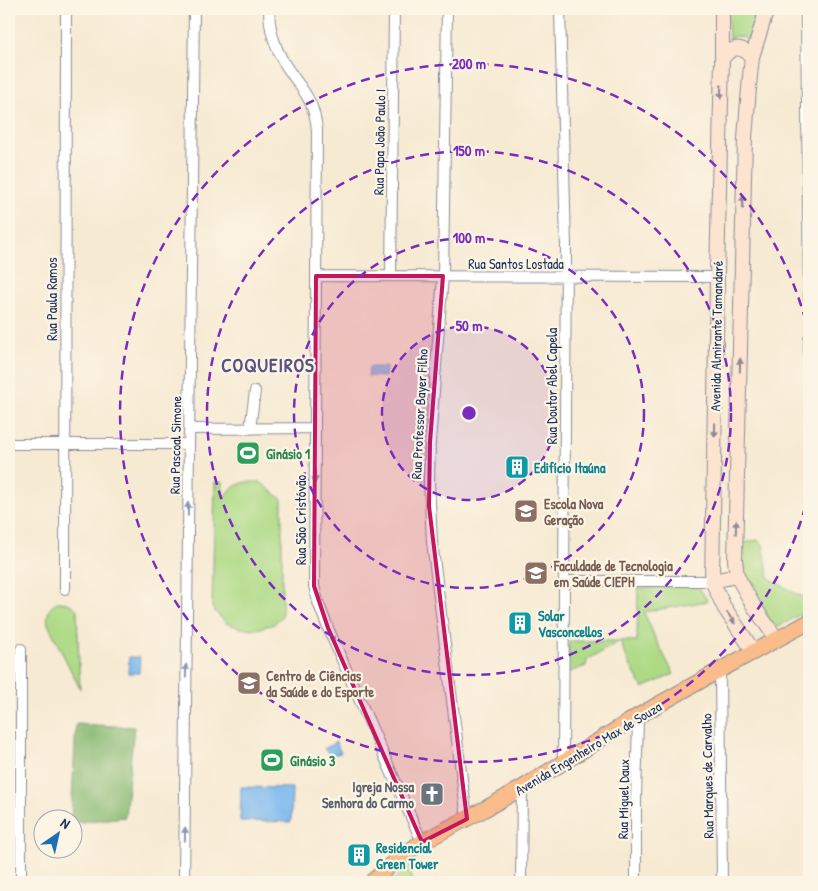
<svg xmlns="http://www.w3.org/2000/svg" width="818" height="891" font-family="'Patrick Hand',sans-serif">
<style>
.green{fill:#aeda86;stroke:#648472}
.forest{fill:#8aba73;stroke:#527468}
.water{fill:#7db9ef;stroke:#4c74a6}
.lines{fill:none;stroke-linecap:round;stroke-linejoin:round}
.minor-casing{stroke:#898c98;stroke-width:12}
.secondary-casing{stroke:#898c98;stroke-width:16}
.primary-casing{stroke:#898c98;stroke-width:17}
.minor{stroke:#fff;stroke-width:10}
.secondary{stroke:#fde4d0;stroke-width:14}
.primary{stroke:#f9bc8a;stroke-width:15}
.oneway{fill:#8c8a97}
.oneway2{fill:#8d97ae}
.marked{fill:#c2185b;fill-opacity:0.2;stroke:#c2185b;stroke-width:4;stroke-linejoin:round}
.ring{fill:none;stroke:#7b2cbf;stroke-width:2.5;stroke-dasharray:9 6}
.labels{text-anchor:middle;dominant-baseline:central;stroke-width:4.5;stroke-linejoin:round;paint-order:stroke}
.street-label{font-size:14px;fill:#1b2f5e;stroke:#fcf5e5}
.leisure-label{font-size:14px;font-weight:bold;fill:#27864d;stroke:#fcf5e5;text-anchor:start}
.culture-label{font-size:14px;font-weight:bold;fill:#0d838f;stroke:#fcf5e5;text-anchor:start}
.education-label{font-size:14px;font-weight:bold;fill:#785e54;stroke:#fcf5e5;text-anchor:start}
.worship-label{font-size:14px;font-weight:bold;fill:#5b616d;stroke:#fcf5e5;text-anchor:end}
.district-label{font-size:19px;font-weight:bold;letter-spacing:1px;fill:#595286;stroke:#fcf5e5}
.centre{fill:#7b2cbf;stroke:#fcf5e5;stroke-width:2.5}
.ring-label{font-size:15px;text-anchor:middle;font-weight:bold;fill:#7b2cbf;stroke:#fcf5e5;stroke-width:4.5;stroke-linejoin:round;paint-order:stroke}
</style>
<rect width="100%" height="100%" fill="#fcf5e5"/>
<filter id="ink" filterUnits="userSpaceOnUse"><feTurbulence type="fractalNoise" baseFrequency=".02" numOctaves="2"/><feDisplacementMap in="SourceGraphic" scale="10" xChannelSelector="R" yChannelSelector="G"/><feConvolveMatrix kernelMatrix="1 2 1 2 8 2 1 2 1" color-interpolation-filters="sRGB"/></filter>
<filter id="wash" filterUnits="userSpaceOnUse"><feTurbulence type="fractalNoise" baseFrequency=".0096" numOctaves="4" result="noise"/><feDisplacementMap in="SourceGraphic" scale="20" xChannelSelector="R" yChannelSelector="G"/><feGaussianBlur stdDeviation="1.12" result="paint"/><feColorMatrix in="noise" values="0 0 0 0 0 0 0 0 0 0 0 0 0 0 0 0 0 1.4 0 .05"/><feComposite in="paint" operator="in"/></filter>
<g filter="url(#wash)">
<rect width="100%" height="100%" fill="#f7ead3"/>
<path class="green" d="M727,9H762L749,44L745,38L736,36L729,39Z
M215,482H223V498L233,487L245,482H260L282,499V616L274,624L257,629L241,628L226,623L212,608Z
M757,540L763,544L769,578L800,596L809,598V609L775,629L742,576L740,553L743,543Z
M698,586L708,601L644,612L656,640L674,674L643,688L630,665L620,641L587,660L586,666L567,673L569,641H637L638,588Z
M57,602C65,602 72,603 77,610L80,689L48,624C46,614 49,608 57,602Z
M412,864L411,882H391Z"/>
<path class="forest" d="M76,724L134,727L125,817L73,823L72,818H71Z"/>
<path class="water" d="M369,367H386L385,377L368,376Z
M129,657H140L139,673H128Z
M336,742L341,753L330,755L324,749Z
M241,787L292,788L291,822L240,821Z"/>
</g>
<g filter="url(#ink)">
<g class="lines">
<g class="minor-casing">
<path id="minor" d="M269,9C269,27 274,45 283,61C299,88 314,96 317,130L314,586L318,602L328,628L422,842
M447,9L443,276L430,442L429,483L432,542L467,819
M560,9L566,247L563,763
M806,9L809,299
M316,276L717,277
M391,276L394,9
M809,339V366
M189,429L315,428
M250,429L255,391
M9,444H189
M564,581H712
M65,589L66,9
M720,670L722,882
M21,882V649
M184,882L194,9
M521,882L522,788
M636,882V801L638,716"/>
</g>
<g class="secondary-casing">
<path id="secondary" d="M722,9V59L717,277L712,581L724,607L754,652
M767,9L752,57L750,76L745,138L735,560L737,576L753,605L777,640
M722,59C732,46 741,45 752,57
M712,581L737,576"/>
</g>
<g class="primary-casing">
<path id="primary" d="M372,882L395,861L422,842L483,810L522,788L638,716L720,670L809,622"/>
</g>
<use href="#minor" class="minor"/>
<use href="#secondary" class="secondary"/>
<use href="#primary" class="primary"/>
</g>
<defs><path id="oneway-solid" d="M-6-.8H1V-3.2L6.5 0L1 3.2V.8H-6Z" transform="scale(1.25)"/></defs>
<g class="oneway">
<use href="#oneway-solid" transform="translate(721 92) rotate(92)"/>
<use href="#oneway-solid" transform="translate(743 202) rotate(-89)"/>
<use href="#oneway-solid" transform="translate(740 365) rotate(-89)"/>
<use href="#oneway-solid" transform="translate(715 430) rotate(91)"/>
<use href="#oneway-solid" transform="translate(736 527) rotate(-88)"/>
<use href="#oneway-solid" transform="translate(731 618) rotate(55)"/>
</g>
<g class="oneway2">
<use href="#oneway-solid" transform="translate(315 476) rotate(90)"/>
<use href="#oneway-solid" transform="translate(188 509) rotate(-89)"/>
<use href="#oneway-solid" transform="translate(331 636) rotate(66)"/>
<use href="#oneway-solid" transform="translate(186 671) rotate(-89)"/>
<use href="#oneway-solid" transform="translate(185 834) rotate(-89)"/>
</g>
</g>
<path class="marked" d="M316,276H443L430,442L429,506L467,819L422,842L328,628L314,586Z"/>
<circle cx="469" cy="413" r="87" fill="#7b2cbf" fill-opacity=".12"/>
<g class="ring">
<circle cx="469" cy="413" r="87"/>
<circle cx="469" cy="413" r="175"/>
<circle cx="469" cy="413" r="262"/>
<path d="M809 492A349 349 0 1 1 809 334"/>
</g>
<defs>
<g id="stadium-square" transform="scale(1.25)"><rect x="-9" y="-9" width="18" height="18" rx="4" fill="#2e9e5b" stroke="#fcf5e5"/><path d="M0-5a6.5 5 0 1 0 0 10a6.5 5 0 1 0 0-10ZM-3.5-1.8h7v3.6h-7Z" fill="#fff"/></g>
<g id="building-square" transform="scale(1.25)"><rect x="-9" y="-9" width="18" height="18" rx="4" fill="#0f9aa8" stroke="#fcf5e5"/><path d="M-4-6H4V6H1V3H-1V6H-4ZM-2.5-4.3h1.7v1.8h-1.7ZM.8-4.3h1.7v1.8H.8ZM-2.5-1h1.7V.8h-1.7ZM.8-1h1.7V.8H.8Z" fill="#fff"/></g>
<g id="school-square" transform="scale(1.25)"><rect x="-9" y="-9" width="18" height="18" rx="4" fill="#8d6e63" stroke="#fcf5e5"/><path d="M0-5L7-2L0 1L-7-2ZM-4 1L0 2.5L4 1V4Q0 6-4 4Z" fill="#fff"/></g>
<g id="university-square" transform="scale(1.25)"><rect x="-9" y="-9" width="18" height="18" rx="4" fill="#8d6e63" stroke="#fcf5e5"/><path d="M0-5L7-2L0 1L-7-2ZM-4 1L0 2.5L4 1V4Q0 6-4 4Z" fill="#fff"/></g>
<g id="church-square" transform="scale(1.25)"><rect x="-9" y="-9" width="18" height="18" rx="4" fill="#6b7280" stroke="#fcf5e5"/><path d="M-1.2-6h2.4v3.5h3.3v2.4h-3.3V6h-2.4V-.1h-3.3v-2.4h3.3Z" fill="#fff"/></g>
</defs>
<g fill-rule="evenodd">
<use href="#stadium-square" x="248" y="453"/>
<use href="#building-square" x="517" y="467"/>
<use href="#school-square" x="526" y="511"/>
<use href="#university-square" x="536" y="573"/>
<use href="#building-square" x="520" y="623"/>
<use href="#university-square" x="249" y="683"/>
<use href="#stadium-square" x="272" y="760"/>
<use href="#church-square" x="432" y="794"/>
<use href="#building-square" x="359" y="855"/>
</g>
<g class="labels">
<g class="street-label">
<text transform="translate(379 142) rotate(-89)">Rua Papa João Paulo I</text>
<text x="516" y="263">Rua Santos Lostada</text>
<text transform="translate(51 299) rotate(-90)">Rua Paula Ramos</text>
<text transform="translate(716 336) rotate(-89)">Avenida Almirante Tamandaré</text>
<text transform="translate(551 386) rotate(-90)">Rua Doutor Abel Capela</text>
<text transform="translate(419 414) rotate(-87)">Rua Professor Bayer Filho</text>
<text transform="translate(175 445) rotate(-89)">Rua Pascoal Simone</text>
<text transform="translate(300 520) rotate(-90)">Rua São Cristóvão</text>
<text transform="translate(588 748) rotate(-31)">Avenida Engenheiro Max de Souza</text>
<text transform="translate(707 776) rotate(-91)">Rua Marques de Carvalho</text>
<text transform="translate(623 799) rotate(-89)">Rua Miguel Daux</text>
</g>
<g class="leisure-label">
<text x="266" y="453">Ginásio 1</text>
<text x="290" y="760">Ginásio 3</text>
</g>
<g class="culture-label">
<text x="534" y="467">Edifício Itaúna</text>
<text x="538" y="615">Solar<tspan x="538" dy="16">Vasconcellos</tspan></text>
<text x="376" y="847">Residencial<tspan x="376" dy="16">Green Tower</tspan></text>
</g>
<g class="education-label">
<text x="544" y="503">Escola Nova<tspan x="544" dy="16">Geração</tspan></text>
<text x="554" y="565">Faculdade de Tecnologia<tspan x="554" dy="16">em Saúde CIEPH</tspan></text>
<text x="266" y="675">Centro de Ciências<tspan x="266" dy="16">da Saúde e do Esporte</tspan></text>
</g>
<g class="worship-label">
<text x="414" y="786">Igreja Nossa<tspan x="414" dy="16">Senhora do Carmo</tspan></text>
</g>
<g class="district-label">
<text x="268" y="365">COQUEIROS</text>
</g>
</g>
<circle cx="469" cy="413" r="8" class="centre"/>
<g class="ring-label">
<text x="469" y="69">200 m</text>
<text x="469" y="156">150 m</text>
<text x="469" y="243">100 m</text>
<text x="469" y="331">50 m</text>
</g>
<rect width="818" height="891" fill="none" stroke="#fcf5e5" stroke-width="30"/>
<g transform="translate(58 834) rotate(34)"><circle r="24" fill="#fcf5e5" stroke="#a2a6af"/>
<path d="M0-4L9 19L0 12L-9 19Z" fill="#1f6fb2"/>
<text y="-8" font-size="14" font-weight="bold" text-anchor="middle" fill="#1b2f5e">N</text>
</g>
</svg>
